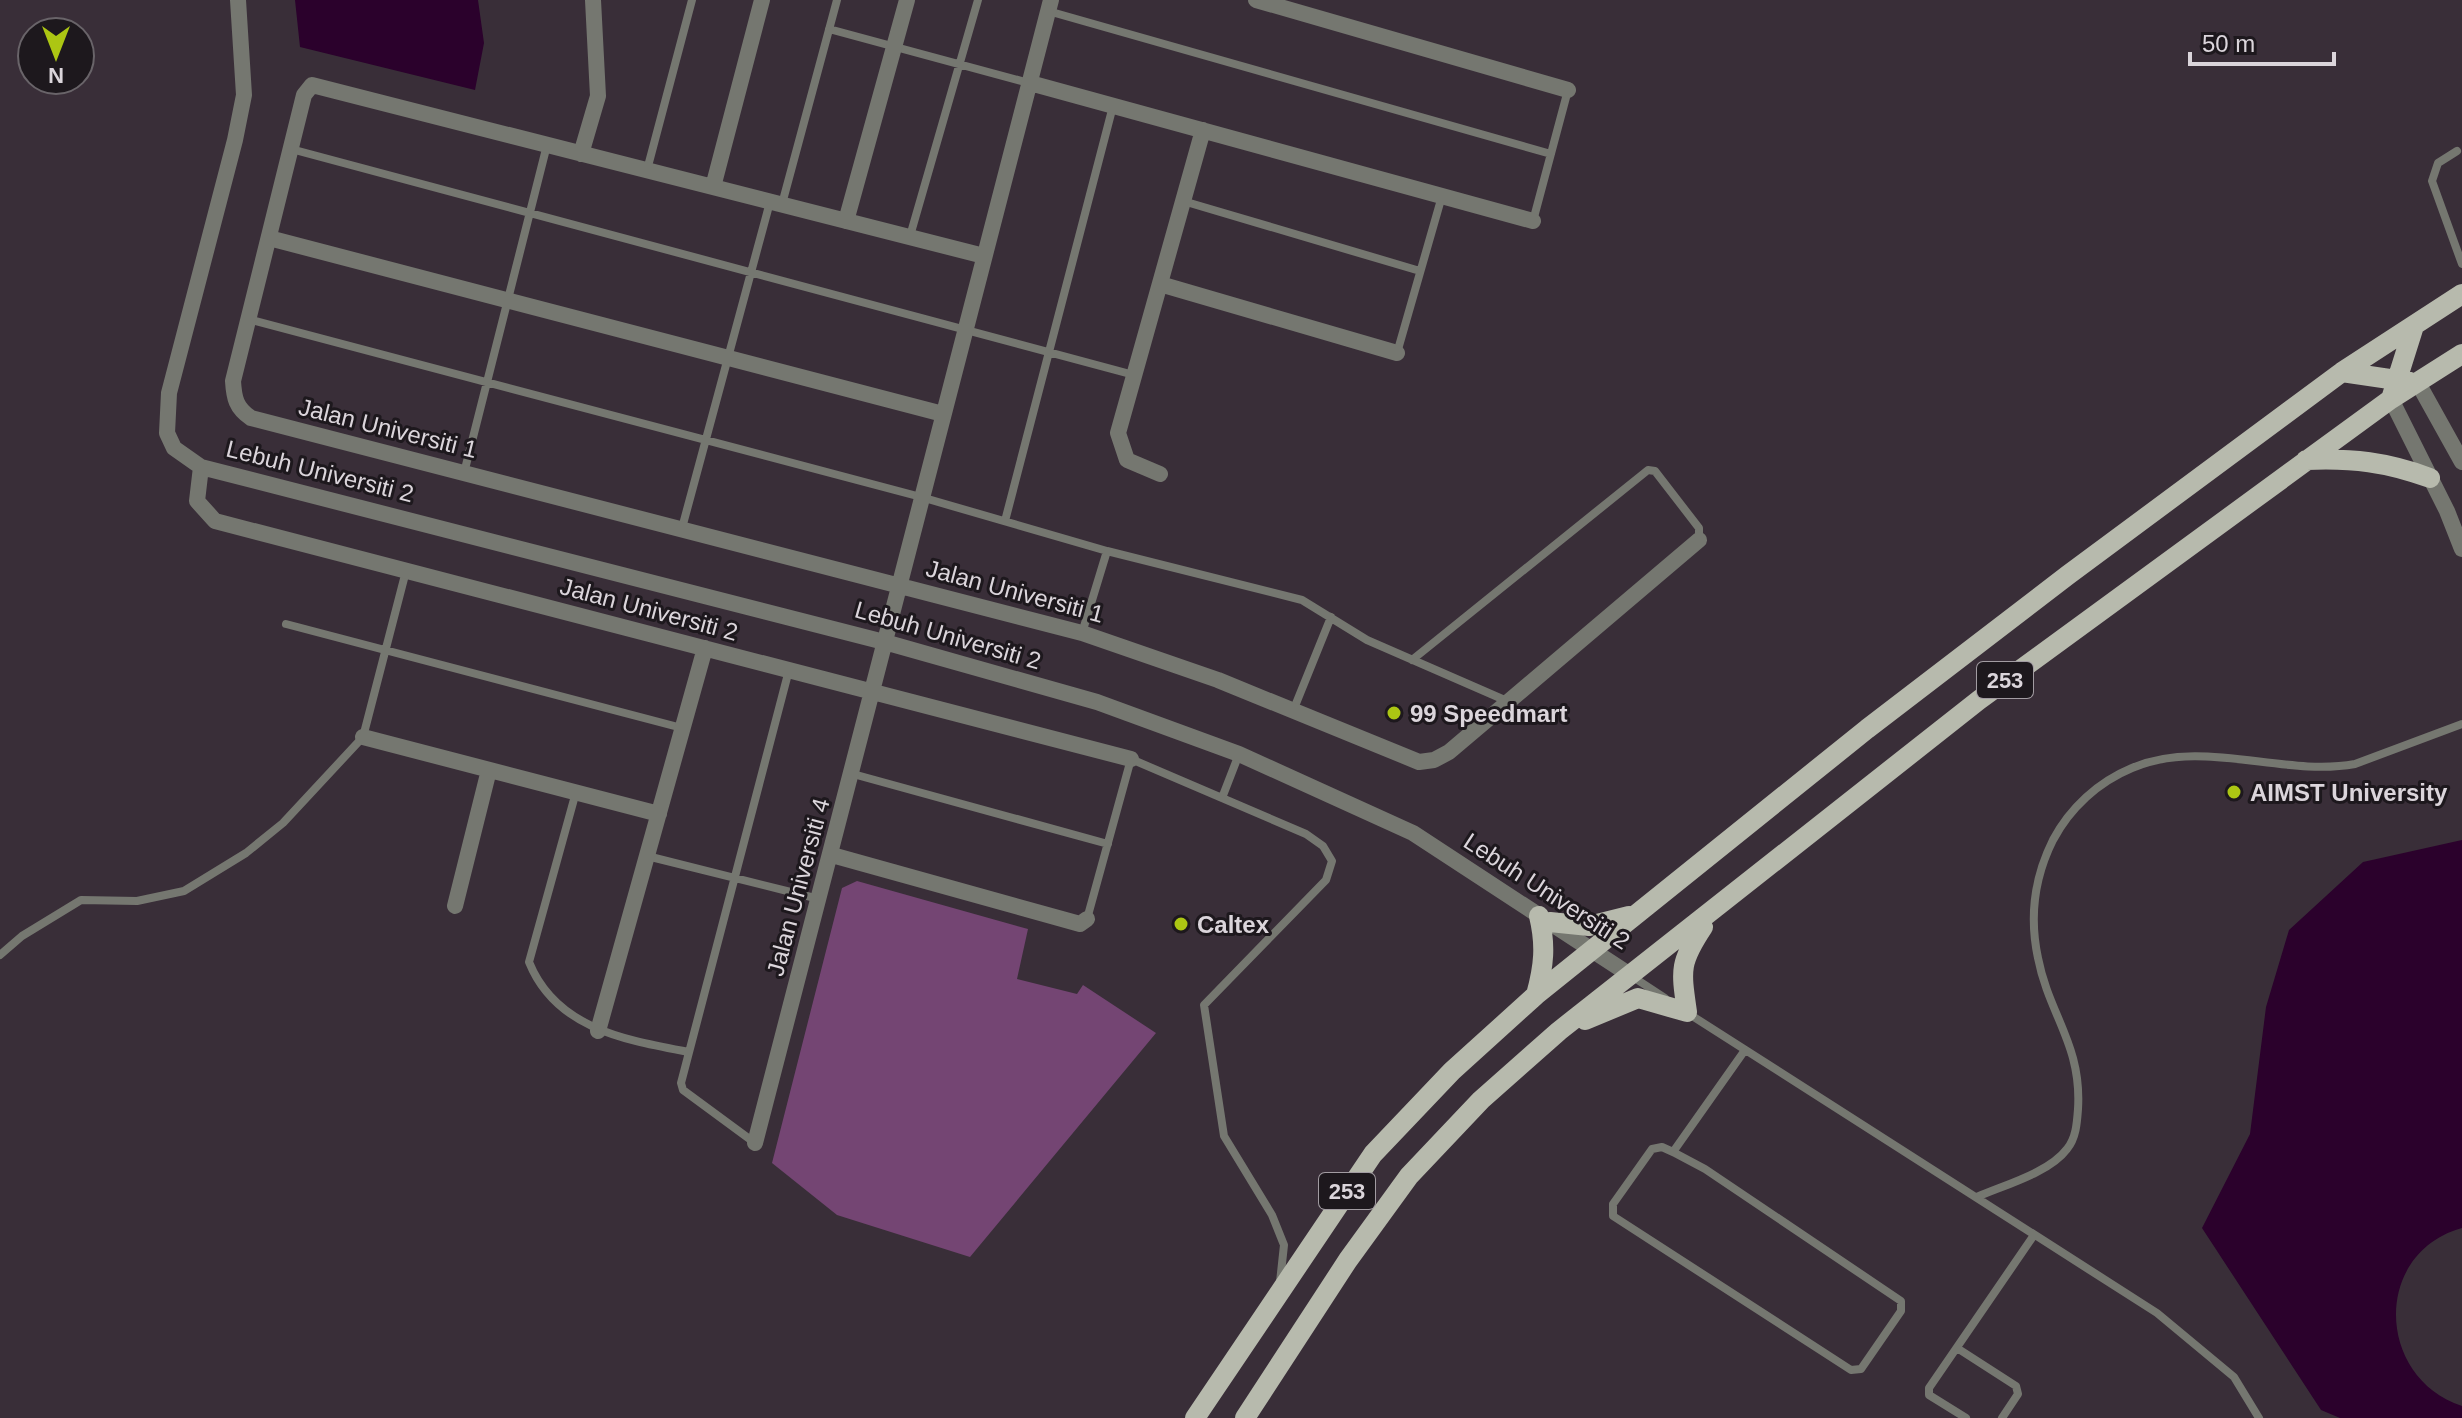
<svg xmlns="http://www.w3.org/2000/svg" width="2462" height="1418" font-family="Arial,sans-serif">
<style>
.green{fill:#744573}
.water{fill:#2b012c}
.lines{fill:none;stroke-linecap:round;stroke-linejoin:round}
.service{stroke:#757770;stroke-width:8}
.minor{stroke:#757770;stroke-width:16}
.primary{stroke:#b7baad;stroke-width:20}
.poi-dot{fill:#acc613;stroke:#1d181d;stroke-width:3}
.labels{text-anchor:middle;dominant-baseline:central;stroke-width:6;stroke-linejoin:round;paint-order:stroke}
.shield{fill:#1d181d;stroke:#a29ca2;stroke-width:2}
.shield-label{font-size:22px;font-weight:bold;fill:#dbd5db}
.street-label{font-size:24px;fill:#dbd5db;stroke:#1d181d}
.poi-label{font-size:24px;font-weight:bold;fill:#dbd5db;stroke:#1d181d;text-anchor:start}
</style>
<rect width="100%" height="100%" fill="#392e38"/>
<path class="green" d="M857,881L1028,929L1017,979L1077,994L1083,985L1156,1033L970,1257L837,1215L772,1163L842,888Z"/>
<path class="water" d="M295,0H478L484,43L475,90L300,47Z
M2462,840V1228C2372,1253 2376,1378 2462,1406V1418H2340L2321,1410L2202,1228L2250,1134L2266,1007L2289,930L2363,862Z"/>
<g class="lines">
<path class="service" d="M1048,11L1551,154
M829,29L1029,83
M291,149L1134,375
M2457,151L2438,163L2432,181L2462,264
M647,170L692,0
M1183,201L1420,271
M782,204L837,0
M1533,221L1568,90
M910,236L978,0
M248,319L921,497L1107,551L1302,600L1367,640L1507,701
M1397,353L1442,196
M464,473L547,145
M1005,521L1113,106
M682,528L770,202
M286,624L682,728
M1082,633L1107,551
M1412,660L1648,470L1655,471L1699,528V539
M1293,711L1331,617
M853,774L1108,844
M576,792L529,962C556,1029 626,1040 689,1052
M1222,798L1239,754
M647,856L819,899
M1087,919L1131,759L1306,834L1323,846L1332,861L1326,880L1204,1005L1224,1136L1272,1215L1284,1245L1280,1282
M0,955L22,936L81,900L137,901L184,891L246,853L283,823L363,737L406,571
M1633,977L1665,998
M1686,1012L2157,1313L2234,1377L2259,1418
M755,1143L683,1090L681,1083L789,670
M1673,1152L1662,1147L1652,1149L1613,1204V1216L1851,1370L1861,1369L1901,1311V1301L1705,1169L1673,1152L1745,1050
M1977,1197C2004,1185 2049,1173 2067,1149C2076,1138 2077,1123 2078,1109C2082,1045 2049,1015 2038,958C2029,916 2034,878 2053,840C2070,808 2098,782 2132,768C2203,738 2283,777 2355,764L2462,724
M1957,1348L2016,1386L2018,1394L2002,1418
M1966,1418L1929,1395V1388L2034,1235"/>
<path class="minor" d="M238,0L244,95L235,140L169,393L167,433L174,448L201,467L888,643L1097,702L1239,754L1413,833L1630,975
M1256,0L1568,90
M1030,83L1533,221
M581,154L598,96L593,0
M713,187L762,0
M846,221L907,0
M269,238L943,414
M984,256L312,85L304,95L233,381C234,398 236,408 251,418L1082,633L1218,680L1419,762L1434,760L1449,752L1699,540
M1160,284L1397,353
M2418,383L2462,462
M2391,399L2447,511L2462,549
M201,467L197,501L215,521L1131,759
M1160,474L1127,460L1118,433L1203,130
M363,737L659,814
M832,855L1080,924L1087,919
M455,906L489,770
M598,1031L705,648
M755,1143L1051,0"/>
<path class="primary" d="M2342,372L2410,382
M2391,399L2414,326
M2306,460C2352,458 2387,462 2430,478
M1550,922L1589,926L1629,916
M1536,995C1544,966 1546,945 1539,916
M1585,1020L1638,998L1687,1012C1681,970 1679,963 1703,927
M1195,1418L1373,1154L1452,1071L1536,995L1867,729L2068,575L2342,372L2462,294
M1245,1418L1348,1260L1409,1176L1481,1100L1559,1031L1979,700L2391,399L2462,354"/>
</g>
<g class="poi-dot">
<circle cx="1394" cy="713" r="8"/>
<circle cx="2234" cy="792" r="8"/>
<circle cx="1181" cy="924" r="8"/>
</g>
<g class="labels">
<g class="shield">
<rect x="1977" y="662" width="56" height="36" rx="6"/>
<rect x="1319" y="1173" width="56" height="36" rx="6"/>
</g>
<g class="shield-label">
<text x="2005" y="680">253</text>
<text x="1347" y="1191">253</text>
</g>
<g class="street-label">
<text transform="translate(388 428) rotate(14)">Jalan Universiti 1</text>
<text transform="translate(320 471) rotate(14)">Lebuh Universiti 2</text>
<text transform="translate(1015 591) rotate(15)">Jalan Universiti 1</text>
<text transform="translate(649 609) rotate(15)">Jalan Universiti 2</text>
<text transform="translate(948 635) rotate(16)">Lebuh Universiti 2</text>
<text transform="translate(798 887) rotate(-75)">Jalan Universiti 4</text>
<text transform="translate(1547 891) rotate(33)">Lebuh Universiti 2</text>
</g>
<g class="poi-label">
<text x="1410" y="713">99 Speedmart</text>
<text x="2250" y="792">AIMST University</text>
<text x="1197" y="924">Caltex</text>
</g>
</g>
<g transform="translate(56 56) rotate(180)"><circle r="38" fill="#1d181d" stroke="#696469" stroke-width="2"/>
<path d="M0-6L14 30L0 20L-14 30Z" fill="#acc613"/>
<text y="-12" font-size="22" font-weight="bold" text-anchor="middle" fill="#dbd5db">N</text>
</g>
<path d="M2190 52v12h144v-12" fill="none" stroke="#dbd5db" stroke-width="4"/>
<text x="2202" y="52" font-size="24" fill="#dbd5db" stroke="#1d181d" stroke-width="6" paint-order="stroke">50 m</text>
</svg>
